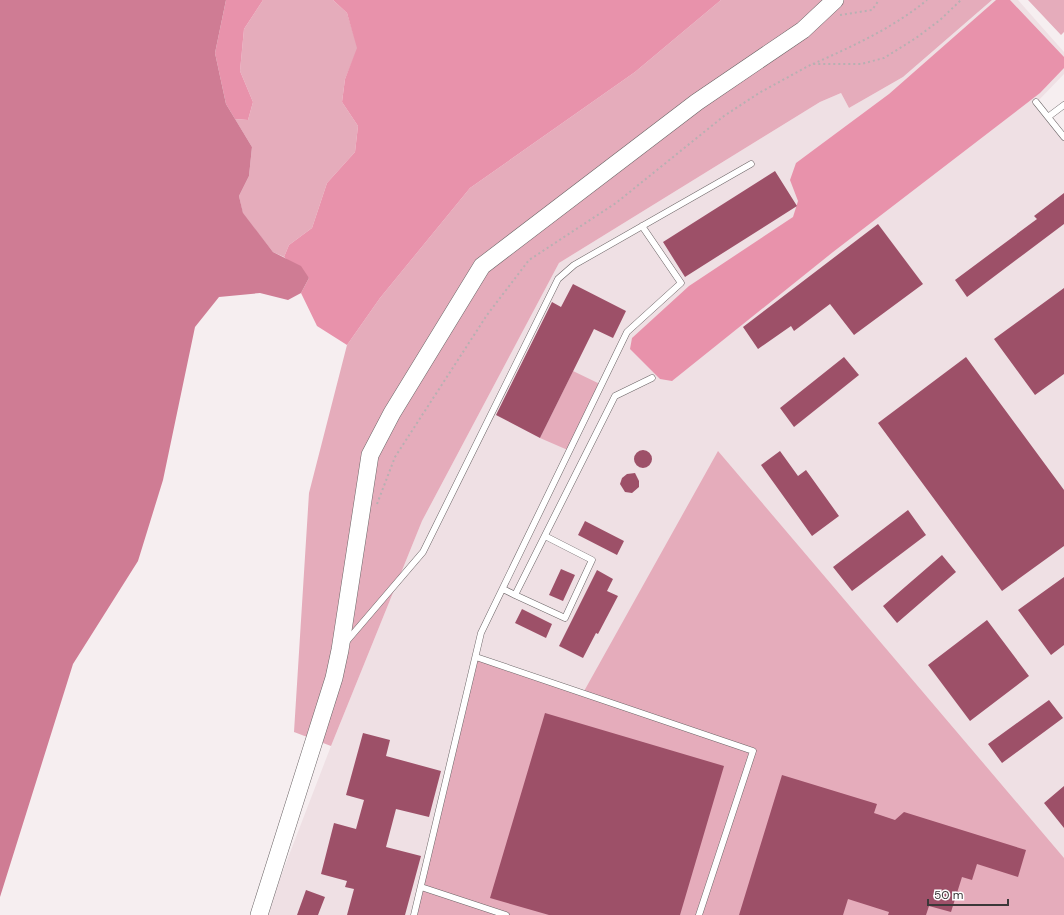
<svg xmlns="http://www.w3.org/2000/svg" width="1064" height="915" font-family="'DM Sans',sans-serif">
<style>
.built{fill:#efe0e4}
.green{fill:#e5acbb}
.forest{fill:#e892ab}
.water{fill:#cf7c94}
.building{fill:#9d5068}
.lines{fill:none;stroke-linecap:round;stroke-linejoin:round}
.lane-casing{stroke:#6b6466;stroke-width:7}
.secondary-casing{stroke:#6b6466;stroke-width:18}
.path{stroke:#b7b0b2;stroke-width:2;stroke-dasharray:2 3;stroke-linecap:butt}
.lane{stroke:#fff;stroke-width:6}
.secondary{stroke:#fff;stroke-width:17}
</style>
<rect width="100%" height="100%" fill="#f6eef0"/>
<path class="built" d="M992,0H1018L1064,52V74L1037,102L1064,137V915H266L331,746L422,521L559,263L820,102L841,93L849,108L903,77Z"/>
<path class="green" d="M263,0H333L347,13L358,48L345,79L342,102L358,126L355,152L327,183L312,228L289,245L284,257L273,252L243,214L239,196L249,176L252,147L235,119L248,120L253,102L240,71L244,29Z
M721,0H992L903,77L849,108L841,93L820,102L559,263L422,521L331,746L294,732L309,493L347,345L380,298L470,188L635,72Z
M1028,0H1064V32L1061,35Z
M573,371L602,385L570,451L540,438Z
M718,451L1064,858V915H414L476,657L583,693Z"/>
<path class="forest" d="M226,0H263L244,29L240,71L253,102L248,120L235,119L226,104L215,53Z
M333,0H721L635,72L470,188L380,298L347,345L317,326L301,293L309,278L284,257L289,245L312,228L327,183L355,152L358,126L342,102L345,79L357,48L347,13Z
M996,0H1010L1064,57V68L1040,93L833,252L672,381L660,379L630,349L632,338L689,286L793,217L798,201L790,180L796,163L889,94Z"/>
<path class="water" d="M0,0H226L215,53L226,104L252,147L249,176L239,196L243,213L273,252L301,266L309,278L301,293L288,300L260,293L219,297L195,327L163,480L138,561L73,664L0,897Z"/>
<path class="building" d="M775,171L797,206L685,277L663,242Z
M1064,193V224L967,297L955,280L1037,219L1034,216Z
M878,224L923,284L854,335L830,304L794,331L791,326L758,349L743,327Z
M573,284L626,311L613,338L594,329L540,438L496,415L552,302L561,307Z
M1064,288V374L1035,395L994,339Z
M844,357L859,375L794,427L780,408Z
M966,357L1064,490V546L1002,591L878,423Z
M634 459a9 9 0 1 1 18 0a9 9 0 1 1-18 0Z
M780,451L798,476L806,470L839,516L812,536L761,465Z
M635,473L639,481V487L632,493L625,492L620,484L622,478L627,474Z
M908,510L926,535L852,591L833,567Z
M585,521L624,541L617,555L578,535Z
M942,555L956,572L897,623L883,606Z
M561,569L575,575L563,601L549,595Z
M597,570L613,579L607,591L618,596L598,634L596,633L583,658L559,646Z
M1064,577V645L1051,655L1018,610Z
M522,609L552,624L546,638L515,623Z
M987,620L1029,676L970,721L928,665Z
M1049,700L1063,718L1002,763L988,744Z
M545,713L724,766L680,915H549L490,898Z
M363,733L390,740L386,756L441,771L429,817L396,809L386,847L421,856L405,915H347L354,889L345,887L347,881L321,874L334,823L356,829L364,800L346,795Z
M782,775L877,804L874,813L895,820L904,812L1026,850L1018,877L977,864L972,880L962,877L951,912L929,906L926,915H888L889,912L848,899L843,915H739Z
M1064,786V828L1044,803Z
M306,890L325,897L318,915H297Z"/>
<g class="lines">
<g class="lane-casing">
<path id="lane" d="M1036,102L1064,137
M1048,117L1064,105
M503,589L515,595L615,396L652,378
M515,595L565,618L592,560L545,536
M346,642L423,552L558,279L574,265L751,164
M476,657L753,751L699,915
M421,887L506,915
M414,915L481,633L627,332L681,283L642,226"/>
</g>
<g class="secondary-casing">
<path id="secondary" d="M259,915L334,678L340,650L370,455L392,413L482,266L697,102L803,30L835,0"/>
</g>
<path class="path" d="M840,15L872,10L879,0
M813,64C853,46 893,28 927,0
M377,504L395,457L487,315L529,260L616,203L724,116L759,93L812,64H861L884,58L916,38L940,20L961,0"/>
<use href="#lane" class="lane"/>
<use href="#secondary" class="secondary"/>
</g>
<path d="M928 899v6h80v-6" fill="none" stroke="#3b3839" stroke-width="2"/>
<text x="934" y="899" font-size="12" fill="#3b3839" stroke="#ffffff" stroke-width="3" paint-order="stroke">50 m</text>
</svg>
